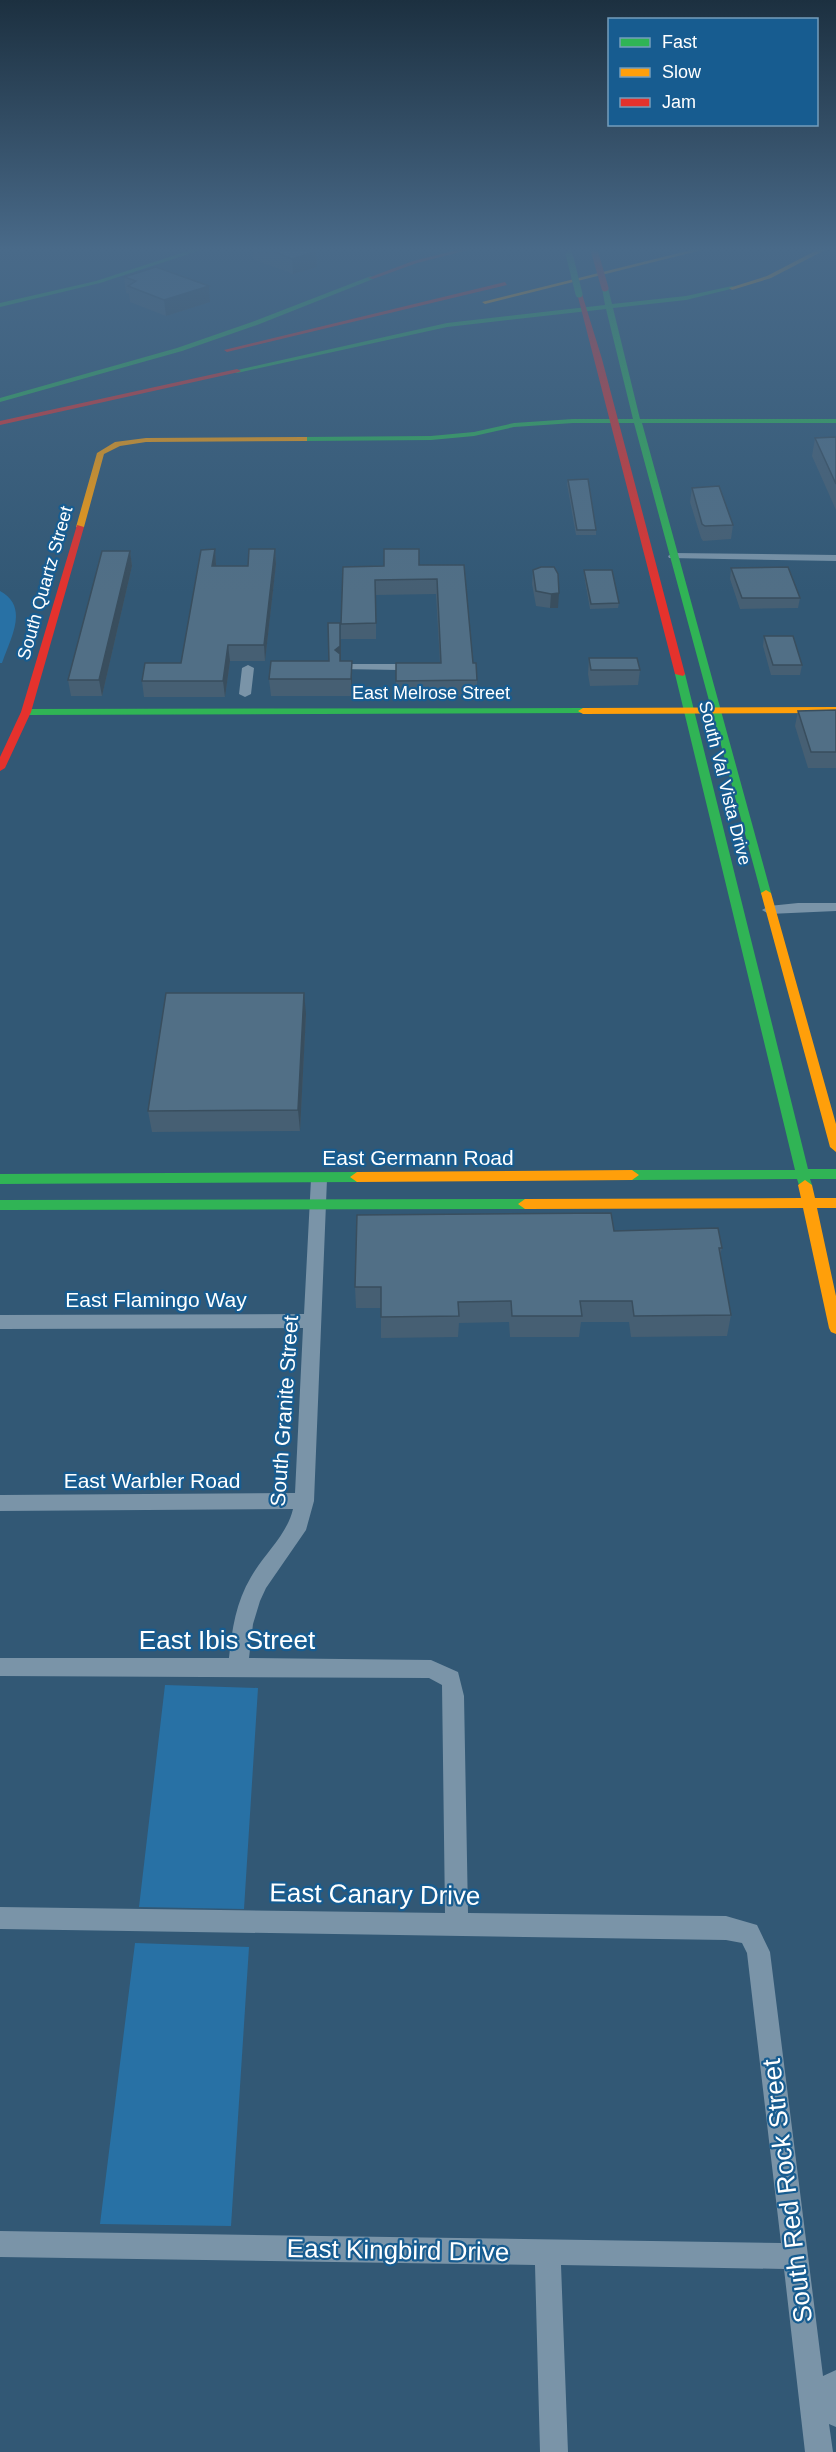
<svg xmlns="http://www.w3.org/2000/svg" width="836" height="2452" font-family="Helvetica,sans-serif">
<style>
.green{fill:#2871a5}
.lines{fill:none;stroke-linecap:round;stroke-linejoin:round}
.street{fill:#7a94a8;fill-rule:evenodd}
.fast{fill:#30b455;fill-rule:evenodd}
.slow{fill:#ff9f0a;fill-rule:evenodd}
.jam{fill:#e5322d;fill-rule:evenodd}
.fast-bridge{stroke:#30b455;stroke-width:7}
.jam-bridge{stroke:#e5322d;stroke-width:7}
.wall{fill:#465f73}
.shaded-wall{fill:#394e5e}
.building{fill:#516f86;stroke:#394e5e;stroke-width:1.5}
.labels{text-anchor:middle;dominant-baseline:central;stroke-width:4.5;stroke-linejoin:round;paint-order:stroke}
.far-street-label{font-size:18px;fill:#fff;stroke:#175c90}
.street-label{font-size:21px;fill:#fff;stroke:#175c90}
.near-street-label{font-size:26px;fill:#fff;stroke:#175c90}
</style>
<rect width="100%" height="100%" fill="#325875"/>
<path class="green" d="M0,591C30,607 10,639 2,663H0Z
M165,1685L258,1688L244,1909L139,1907Z
M135,1943L249,1947L231,2226L100,2224Z"/>
<g class="lines">
<path class="street" d="M673,553L836,555V561L669,558L668,556Z
M344,664H399L405,667L399,670L340,669L338,667Z
M248,665L254,668L251,694L245,697L239,694L242,668Z
M798,903H836V911L769,914L762,910L769,906Z
M319,1173L325,1175L327,1179L314,1501L306,1530L266,1588L260,1601L253,1624L249,1658L431,1660L458,1672L464,1696L468,1913L726,1916L757,1925L770,1952L823,2376L836,2370V2427L829,2424L833,2452H805L784,2269L561,2265L568,2452H540L535,2265L0,2257V2231L781,2243L747,1953L742,1943L726,1940L0,1929V1907L445,1913L442,1685L429,1678L0,1676V1658H229C232,1629 236,1602 251,1577C264,1554 287,1535 293,1509L0,1511V1495L295,1493L303,1328L0,1329V1315L304,1314L311,1179L313,1175Z"/>
<path class="fast" d="M191,250H201L100,283L0,307V303L96,281Z
M371,276L373,279L257,325L182,351L0,402V398L177,348L252,322Z
M605,286L608,288L612,304L686,296L732,286L735,288L686,300L613,308L640,419H836V423H642L771,893L770,895H762L761,893L634,423H573L514,427L474,436L431,440L304,441L300,439L304,437L431,436L474,432L514,423L573,419H633L606,309L447,327L237,373L233,371L447,323L605,305L602,288Z
M680,671L685,674L808,1169H836V1179H810L812,1185L805,1190L800,1188L797,1179L632,1180L625,1175L632,1170H795L675,674Z
M583,708L586,709V713L26,715L21,712L26,709Z
M357,1172L364,1177L357,1182L0,1184V1174Z
M525,1199L532,1204L525,1209L0,1210V1200Z"/>
<path class="slow" d="M691,250H702L485,304L482,302Z
M817,250H825L771,278L732,290L729,288L767,276Z
M304,437H307V441L146,442L120,446L104,454L84,527L80,529L76,527L97,453L115,442L146,438Z
M836,707V713L583,714L578,711L583,708Z
M766,890L771,893L836,1124V1152L830,1147L761,893Z
M632,1170L639,1175L632,1180L357,1182L350,1177L357,1172Z
M805,1180L812,1185L815,1198H836V1208H817L836,1296V1334L831,1332L829,1328L803,1208L525,1209L518,1204L525,1199L801,1198L798,1185Z"/>
<path class="jam" d="M457,250H468L417,263L373,279L368,278L413,261Z
M505,282L507,285L227,352L224,350Z
M577,293L582,294L602,359L685,674L683,676L675,674Z
M237,369L241,371L239,372L0,425V421Z
M77,525L84,527L31,712L5,768L0,771V757L21,712Z"/>
<path class="fast-bridge" d="M569,254L579,294"/>
<path class="jam-bridge" d="M594,250L605,288"/>
</g>
<path class="wall" d="M252,250H316L317,267L293,274L253,259Z
M124,277L210,302L166,316L130,302L129,294L126,293Z
M836,437V510L812,456L815,438Z
M568,480L596,530V535H576L567,484Z
M692,488L733,525L731,539L703,541L701,538L690,502Z
M215,549L216,566H248L275,549L276,564L265,661H230L225,697H144L142,681L181,663Z
M130,551L132,566L102,696H71L68,680Z
M419,565H464L473,663L477,680V696L396,697V663H440L436,594L376,595V639H341V624L384,566Z
M541,567L558,608H550L536,606L532,584L533,570Z
M731,568L800,598L798,608L740,609L730,579Z
M584,570L619,603L618,608L590,609L584,575Z
M764,636L802,665L800,675H771L763,646Z
M589,658L640,670L638,685L590,686L588,674Z
M341,661H352V696H271L269,679Z
M798,711H836V768H808L795,726Z
M306,1014L300,1131L152,1132L148,1111Z
M614,1231L722,1248L720,1255L731,1315L727,1336L631,1337L629,1322H581L579,1337H510L509,1322L459,1323L458,1337L381,1338V1308H356L355,1287Z"/>
<path class="shaded-wall" d="M305,250H316L317,267L293,274L292,259Z
M209,286L210,302L166,316L164,300Z
M215,549L216,565L214,582L212,566Z
M275,549L276,564L265,661L264,645Z
M130,551L132,566L102,696L99,680Z
M559,593L558,608H550L551,594Z
M341,639V678L335,650Z
M228,645L230,661L225,697L223,681Z
M352,661V696L351,679Z
M304,993L306,1014L300,1131L298,1110Z"/>
<path class="building" d="M270,250H313L317,251L292,259Z
M156,267L209,286L164,300L128,286L136,281L124,277Z
M836,437V484L815,438Z
M588,479L596,530H577L568,480Z
M719,486L733,525L705,526L702,524L692,488Z
M215,549L212,566H248L249,549H275L264,645H228L223,681H142L145,663H181L201,550Z
M384,549H419V565H464L473,663H476L477,680L396,681V663H441L437,579L375,580L376,623L341,624L343,567L384,566Z
M102,551H130L99,680H68Z
M541,567H554L558,574L559,593L551,594L536,591L533,570Z
M788,567L800,598H742L731,568Z
M584,570H612L619,603L591,604Z
M328,623H340V646L335,650L340,654V661H352L351,679H269L271,661H329Z
M764,636H793L802,665H773Z
M589,658H637L640,670H591Z
M836,710V752H811L798,711Z
M166,993H304L298,1110L148,1111Z
M611,1213L614,1231L718,1228L722,1248H719L731,1315L634,1316L632,1301H580L582,1316H512L511,1301L458,1302L459,1316L381,1317V1287H355L357,1215Z"/>
<linearGradient id="sky" x2="0" y2="1"><stop stop-color="#1c3040"/><stop offset="0.42" stop-color="#496a89"/><stop offset="1" stop-color="#496a89" stop-opacity="0"/></linearGradient>
<rect width="836" height="593" fill="url(#sky)"/>
<g class="labels">
<g class="far-street-label">
<text transform="translate(45 583) rotate(-74)">South Quartz Street</text>
<text x="431" y="693">East Melrose Street</text>
<text transform="translate(725 783) rotate(76)">South Val Vista Drive</text>
</g>
<g class="street-label">
<text x="418" y="1157">East Germann Road</text>
<text x="156" y="1299">East Flamingo Way</text>
<text transform="translate(284 1411) rotate(-86)">South Granite Street</text>
<text x="152" y="1480">East Warbler Road</text>
</g>
<g class="near-street-label">
<text x="227" y="1640">East Ibis Street</text>
<text transform="translate(375 1894) rotate(1)">East Canary Drive</text>
<text transform="translate(787 2191) rotate(-97)">South Red Rock Street</text>
<text transform="translate(398 2250) rotate(1)">East Kingbird Drive</text>
</g>
</g>
<rect x="608" y="18" width="210" height="108" fill="#175c90" stroke="#749dbc" stroke-width="1.5"/>
<rect x="620" y="38" width="30" height="9" fill="#30b455" stroke="#749dbc" stroke-width="1.5"/>
<text x="662" y="48" font-size="18" fill="#ffffff">Fast</text>
<rect x="620" y="68" width="30" height="9" fill="#ff9f0a" stroke="#749dbc" stroke-width="1.5"/>
<text x="662" y="78" font-size="18" fill="#ffffff">Slow</text>
<rect x="620" y="98" width="30" height="9" fill="#e5322d" stroke="#749dbc" stroke-width="1.5"/>
<text x="662" y="108" font-size="18" fill="#ffffff">Jam</text>
</svg>
